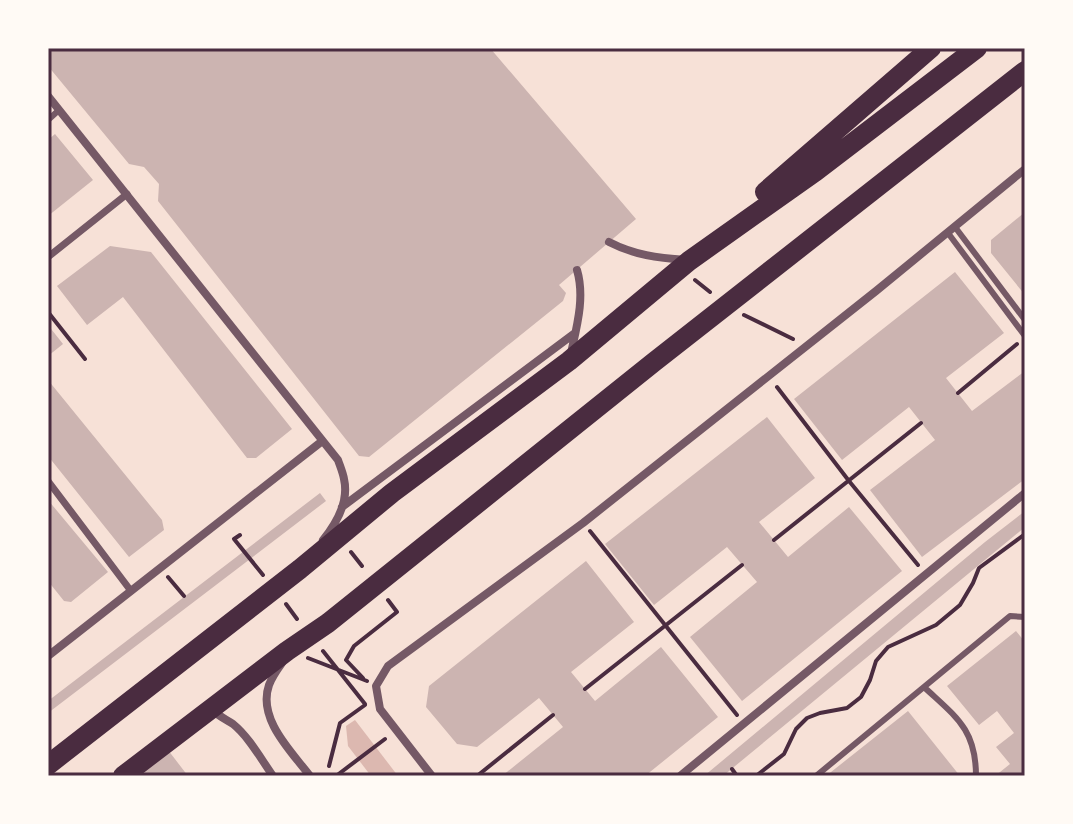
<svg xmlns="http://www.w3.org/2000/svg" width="1073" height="824" font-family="Ubuntu,sans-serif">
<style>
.water{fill:#dcb8b0}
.building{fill:#ccb4b1}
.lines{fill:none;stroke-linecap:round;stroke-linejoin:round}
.path{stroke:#4a2c40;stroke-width:4}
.service{stroke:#755966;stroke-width:6}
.pedestrian{stroke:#755966;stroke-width:7}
.minor{stroke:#755966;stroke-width:8}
.trunk{stroke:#4a2c40;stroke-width:20}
.neatline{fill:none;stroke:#4a2c40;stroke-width:3}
</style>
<rect width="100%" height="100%" fill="#f7e1d7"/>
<path class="water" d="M355,720L398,776H371L348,746L346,726Z"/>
<path class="building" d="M48,48H358L359,50L361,48H490L636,219L559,285L566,293L563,301L369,457L359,456L158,201L159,184L144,167L129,164L48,66Z
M55,134L93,180L48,216V140Z
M1025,212V295L991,253V240Z
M110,246L151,252L292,429L256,458H247L123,297L87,325L57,286Z
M955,272L1004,333L946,378L972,411L1025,371V479L922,557L870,490L935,440L909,407L842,460L794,399Z
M48,325L63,344L48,356Z
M48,380L162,520L164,530L129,557L48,456Z
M767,417L815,478L759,522L788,557L849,507L902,571L742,701L690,637L757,582L727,547L654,605L605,544Z
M320,493L326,501L48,713V701Z
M48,500L108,572L71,602L64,601L48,581Z
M1025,511V527L723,776H704L985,542Z
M586,561L634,622L571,672L595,701L661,647L718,717L645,776H502L563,727L539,698L477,747L457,744L426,707L429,686Z
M1016,631L1025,642V776H995L1010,764L996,747L1014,733L997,711L979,725L947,686Z
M908,711L960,776H826Z
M168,750L188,776H136Z"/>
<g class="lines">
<path class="path" d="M695,280L710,292
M48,312L85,359
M744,315L793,339
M777,387L849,481L918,565
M958,393L1017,344
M590,531L737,715
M240,535L234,539L263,575
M774,540L921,423
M351,552L362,566
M168,577L184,596
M286,604L297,619
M323,651L365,704
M308,658L367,681
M363,678L346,660L354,646L397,612L388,600
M585,689L742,565
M329,766L340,723L365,705
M732,769L737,776
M336,776L385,739
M477,776L553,715
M756,776L784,754L796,729L807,718L820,713L847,708L861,697L870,680L876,661L888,647L936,625L960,605L973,583L979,568L1025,534"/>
<path class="service" d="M48,120L59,110
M955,227L1025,320
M948,233L1025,336
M924,687C956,717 976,729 976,776
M816,776L1010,616L1025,617"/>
<path class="pedestrian" d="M48,257L127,194
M48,481L131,591"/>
<path class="minor" d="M48,96L338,460C340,466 343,473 344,479C349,501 336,524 323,540
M609,242C634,255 658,258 686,260
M571,353C577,326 585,297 577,270
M342,507L575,333
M48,656L321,442
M282,663C277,670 272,677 269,685C257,719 292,752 310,776
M212,709C219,717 226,719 233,724C249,737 261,759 273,776
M432,776L380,709L376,686L388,666L583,523L876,291L1025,169
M680,776L1025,493"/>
<path class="trunk" d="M765,192L931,48
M48,765L300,569L392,493L569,361L689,261L816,171L977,48
M123,776L287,651L328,623L654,362L1025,71"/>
</g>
<rect width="1073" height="824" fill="none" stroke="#fffaf5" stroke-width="100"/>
<rect x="50" y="50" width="973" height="724" class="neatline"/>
</svg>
